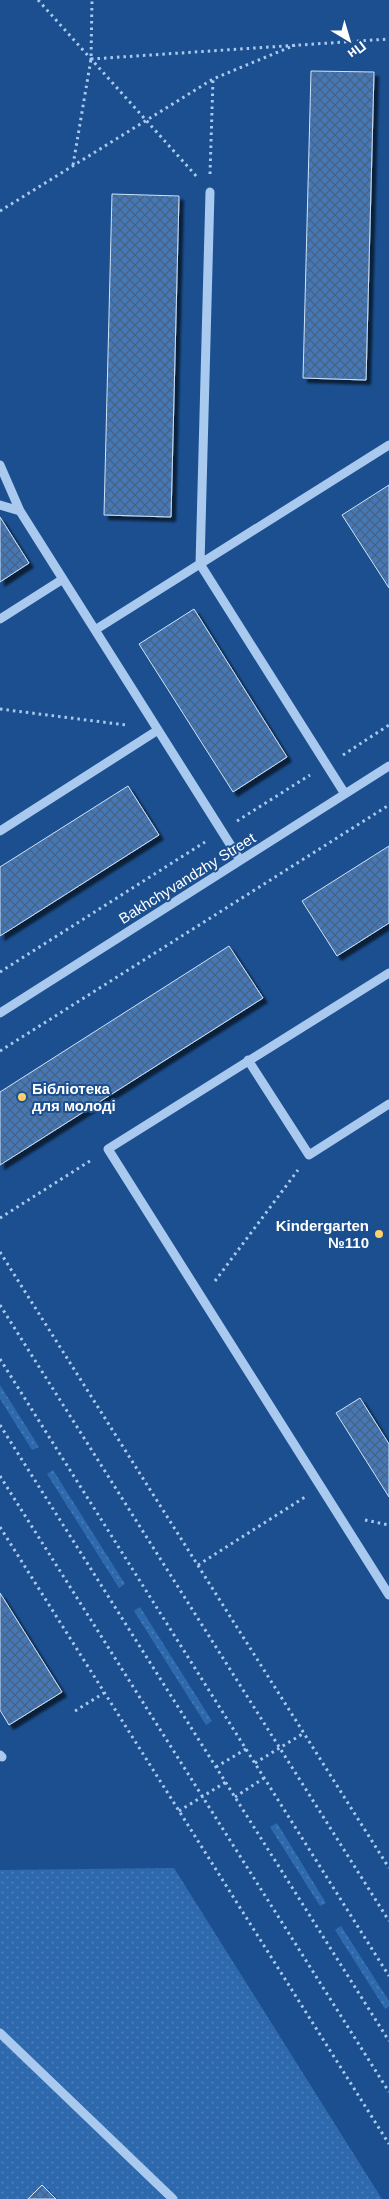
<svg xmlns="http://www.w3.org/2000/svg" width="389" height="2199" font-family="Helvetica,sans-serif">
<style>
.green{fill:url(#green-dots)}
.building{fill:url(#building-cross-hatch);stroke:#cfe3fa;filter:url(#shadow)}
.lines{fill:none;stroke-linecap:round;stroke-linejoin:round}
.path{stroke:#a9c9ee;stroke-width:3;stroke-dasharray:2.5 4;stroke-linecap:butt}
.minor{stroke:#a9c9ee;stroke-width:9}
.poi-dot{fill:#ffd166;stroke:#1b4f8f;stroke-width:2}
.labels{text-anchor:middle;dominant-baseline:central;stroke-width:4;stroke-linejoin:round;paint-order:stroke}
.street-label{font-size:15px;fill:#fff;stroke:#1b4f8f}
.poi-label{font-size:15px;font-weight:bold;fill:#fff;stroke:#1b4f8f;text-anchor:start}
</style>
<defs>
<pattern id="green-dots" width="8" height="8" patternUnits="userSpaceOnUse" patternTransform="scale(1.25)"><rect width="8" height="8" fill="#2e69ad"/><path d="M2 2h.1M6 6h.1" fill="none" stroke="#4d80b9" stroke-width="1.8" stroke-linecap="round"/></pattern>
<pattern id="building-cross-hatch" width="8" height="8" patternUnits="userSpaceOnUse" patternTransform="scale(1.25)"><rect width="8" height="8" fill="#4478b7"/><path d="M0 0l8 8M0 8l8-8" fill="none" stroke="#486282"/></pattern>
<filter id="shadow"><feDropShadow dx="4.5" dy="4.5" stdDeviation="1" flood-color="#0009"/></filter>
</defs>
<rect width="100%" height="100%" fill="#1b4f8f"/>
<path class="green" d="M0,1385L39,1447L32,1450L0,1399Z
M53,1470L125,1584L119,1588L47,1474Z
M140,1607L212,1721L206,1725L134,1611Z
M277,1823L326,1903L320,1906L270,1827Z
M174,1868L382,2199H0V1870Z
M341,1926L389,2001V2006L385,2009L335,1930Z"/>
<path class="building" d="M311,71L374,72L366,380L303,378Z
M112,194L179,196L171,517L104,515Z
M389,485V588L342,515Z
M0,517L29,563L0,582Z
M194,609L287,757L233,792L139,644Z
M128,786L159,835L0,936V867Z
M389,846V923L337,956L302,901Z
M229,946L263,998L0,1165V1092Z
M360,1398L389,1444V1497L336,1413Z
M0,1593L62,1692L9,1725L0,1710Z
M42,2185L56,2199H28Z"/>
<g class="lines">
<path class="path" d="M38,0L198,178
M91,59L389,39
M73,165L91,59L92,0
M210,174L213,79
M0,211L213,79L295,45
M0,709L126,725
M343,755L389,725
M237,821L310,775
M0,972L205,842
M0,1051L389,805
M0,1218L93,1159
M0,1252L389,1868
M215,1281L298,1170
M0,1305L389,1921
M0,1359L389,1976
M0,1425L389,2041
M0,1476L389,2092
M365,1520L389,1525
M0,1527L389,2144
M198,1565L305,1497
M75,1711L104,1693
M255,1763L304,1733
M216,1767L246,1749
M235,1797L264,1778
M179,1811L226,1782"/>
<path class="minor" d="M210,192L200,564L345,794
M0,465L20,511L240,860
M0,505L20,511
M0,619L63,579
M95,630L389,445
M0,831L158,730
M389,973L108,1149L389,1595
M0,1013L389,766
M248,1060L309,1155L389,1104
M0,1755L2,1757
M0,2033L173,2199"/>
</g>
<g class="poi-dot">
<circle cx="22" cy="1097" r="5"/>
<circle cx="379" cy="1234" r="5"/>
</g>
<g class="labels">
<g class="street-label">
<text transform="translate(187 878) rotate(-32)">Bakhchyvandzhy Street</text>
</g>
<g class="poi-label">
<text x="32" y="1088">Бібліотека<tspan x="32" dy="17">для молоді</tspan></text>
<text x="369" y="1225" text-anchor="end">Kindergarten<tspan x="369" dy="17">№110</tspan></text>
</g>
</g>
<g transform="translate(349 40) rotate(142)" stroke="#1b4f8f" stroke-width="4" paint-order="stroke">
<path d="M0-4L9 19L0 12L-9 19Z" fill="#ffffff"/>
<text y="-8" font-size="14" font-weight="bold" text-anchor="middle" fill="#ffffff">Пн</text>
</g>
</svg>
